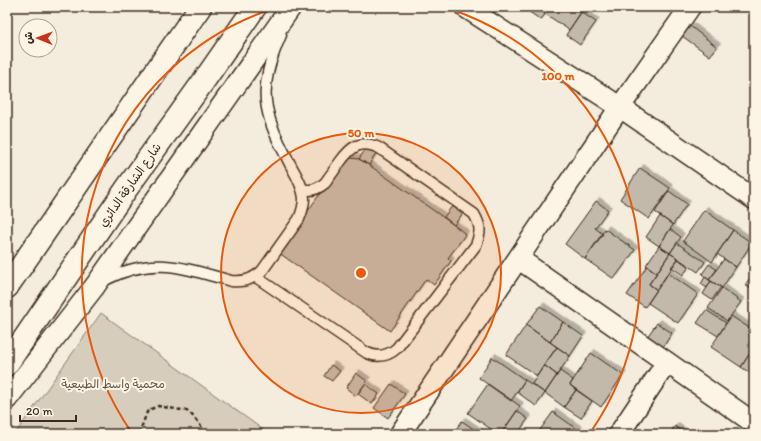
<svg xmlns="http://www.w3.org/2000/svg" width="761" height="441" font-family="Itim,'Playpen Sans Arabic',sans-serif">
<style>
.green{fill:#d6cdbd;stroke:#887c6e}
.building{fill:#c3b9aa;stroke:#3b2a1e;filter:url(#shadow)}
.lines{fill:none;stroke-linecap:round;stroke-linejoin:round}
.service-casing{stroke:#3b2a1e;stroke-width:13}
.minor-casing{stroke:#3b2a1e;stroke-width:23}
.motorway-casing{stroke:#3b2a1e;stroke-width:25}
.path{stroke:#3b2a1e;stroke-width:2.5;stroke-dasharray:4 3;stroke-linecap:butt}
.service{stroke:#fcf5e5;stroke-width:10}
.minor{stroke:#fcf5e5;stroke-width:20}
.motorway{stroke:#fcf5e5;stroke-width:22}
.ring{fill:none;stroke:#e8590c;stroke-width:2}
.labels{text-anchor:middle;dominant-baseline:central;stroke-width:4;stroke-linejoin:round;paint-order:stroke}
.street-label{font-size:12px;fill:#3b2a1e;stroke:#fcf5e5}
.park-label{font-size:12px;fill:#625346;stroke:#fcf5e5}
.centre{fill:#e8590c;stroke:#fcf5e5;stroke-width:2}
.ring-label{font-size:12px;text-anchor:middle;font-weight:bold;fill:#e8590c;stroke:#fcf5e5;stroke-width:4;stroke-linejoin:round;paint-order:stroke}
</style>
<defs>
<filter id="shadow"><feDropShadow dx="3.5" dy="-3.5" stdDeviation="0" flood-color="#0004"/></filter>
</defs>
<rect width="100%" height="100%" fill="#f4eddd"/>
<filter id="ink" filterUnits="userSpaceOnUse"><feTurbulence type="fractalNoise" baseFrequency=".025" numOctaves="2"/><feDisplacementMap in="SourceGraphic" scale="8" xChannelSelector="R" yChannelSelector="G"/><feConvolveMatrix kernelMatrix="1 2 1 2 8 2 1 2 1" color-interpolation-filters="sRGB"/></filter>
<g filter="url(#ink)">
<path class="green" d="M101,313L269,434H15Z"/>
<path class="building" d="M522,7H537V8L545,14L541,20Z
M537,7H585L569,30L537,8Z
M581,12L596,22L580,45L566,35Z
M690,26L717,47L710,56L682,36Z
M367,147L376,153L369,165L359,159Z
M351,158L359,159L369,165L454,225L464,233L465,235L448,258L451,261L434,285L426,279L390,331L279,253L341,163L345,159Z
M640,168L670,188L649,219L620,199Z
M669,191L687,204L673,225L655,212Z
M596,201L608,210L595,228L603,234L585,259L565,244Z
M452,206L463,213L454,225L444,217Z
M704,210L733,230L712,262L683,241Z
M660,216L673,225L659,246L646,237Z
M605,229L635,250L614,279L585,259Z
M670,229L681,237L670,253L659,246Z
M733,230L752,243L736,267L717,254Z
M677,243L705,262L698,272L670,253Z
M659,246L670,253L657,273L646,265Z
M670,253L678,259L657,290L649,284Z
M678,259L689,267L683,275L671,267Z
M724,259L736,267L722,288L709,280Z
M709,264L717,270L709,280L702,274Z
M647,266L657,273L649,284L657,290L645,307L627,295Z
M754,272V291L745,285Z
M668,273L698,294L678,323L648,303Z
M705,277L711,281L707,288L701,284Z
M711,281L721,287L712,300L703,294Z
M722,288L741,302L727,321L708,308Z
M540,306L563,322L550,342L526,325Z
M706,310L726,323L718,336L697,323Z
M731,316L754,331V347L741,367L711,347Z
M563,322L583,336L570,356L550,342Z
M657,323L672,333L663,347L647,337Z
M526,325L557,347L537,376L506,355Z
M557,347L570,356L557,375L544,365Z
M754,347V374L753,375L741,367Z
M591,353L623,375L601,407L570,385Z
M492,357L525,380L511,401L479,378Z
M331,365L340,371L332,381L324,376Z
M544,365L557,375L545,393L532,384Z
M560,371L573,380L570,385L576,390L564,407L545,393Z
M356,373L367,381L356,396L346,388Z
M525,380L545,393L536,406L517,392Z
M365,384L379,394L372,404L358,394Z
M391,384L405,394L388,418L374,408Z
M488,384L520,406L501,434H498L468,413Z
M576,390L592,401L581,418L564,407Z
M517,411L528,419L517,434H501Z
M553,412L584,434H537Z
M462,421L481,434H453Z
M675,426L685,434H669Z"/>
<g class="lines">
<g class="service-casing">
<path id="service" d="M256,277L367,353C378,358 388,356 397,348L476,245C481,232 481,226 474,214L379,148C360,139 351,147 340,162C335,169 330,176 325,183C318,189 311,192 302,189
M103,281C152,255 181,267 231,281C245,282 251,280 262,271L299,219C302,212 304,205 304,198C303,186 296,175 290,164C281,146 271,129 267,108C262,83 271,58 281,35"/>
</g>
<g class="minor-casing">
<path id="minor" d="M465,7L620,107L754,199
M519,259L754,423
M7,399L95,286L291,7
M400,434L620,107L690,7
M619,434L667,362"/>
</g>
<g class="motorway-casing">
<path id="motorway" d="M7,287L200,7
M7,364L127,188L203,82L255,7"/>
</g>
<path class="path" d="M139,434L147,412L151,409L158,406L187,411L192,415L207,434"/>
<use href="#service" class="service"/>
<use href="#minor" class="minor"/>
<use href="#motorway" class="motorway"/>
</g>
</g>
<circle cx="361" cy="273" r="140" fill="#e8590c" fill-opacity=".12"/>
<g class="ring">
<circle cx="361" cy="273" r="140"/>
<path d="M132 433A279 279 0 0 1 275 8M447 8A279 279 0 0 1 590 433"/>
</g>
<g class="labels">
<g class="street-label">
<text transform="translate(130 185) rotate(-55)">شارع الشارقة الدائري</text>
</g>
<g class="park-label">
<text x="113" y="384">محمية واسط الطبيعية</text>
</g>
</g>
<circle cx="361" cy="273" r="6" class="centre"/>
<g class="ring-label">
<text x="558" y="80">100 m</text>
<text x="361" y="137">50 m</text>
</g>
<rect width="761" height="441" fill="none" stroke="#fcf5e5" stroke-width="24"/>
<rect x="12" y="12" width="737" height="417" fill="none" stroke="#3b2a1e" stroke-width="1.5" filter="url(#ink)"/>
<g transform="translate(38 38) rotate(271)"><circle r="19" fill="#fcf5e5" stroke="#afa495"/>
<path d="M0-3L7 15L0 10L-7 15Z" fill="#c8321e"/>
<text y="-6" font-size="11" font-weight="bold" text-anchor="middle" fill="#3b2a1e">ش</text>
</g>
<path d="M20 415v6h56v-6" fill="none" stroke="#3b2a1e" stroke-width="2"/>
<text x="26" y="415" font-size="12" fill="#3b2a1e" stroke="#fcf5e5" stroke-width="3" paint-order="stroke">20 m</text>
</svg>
